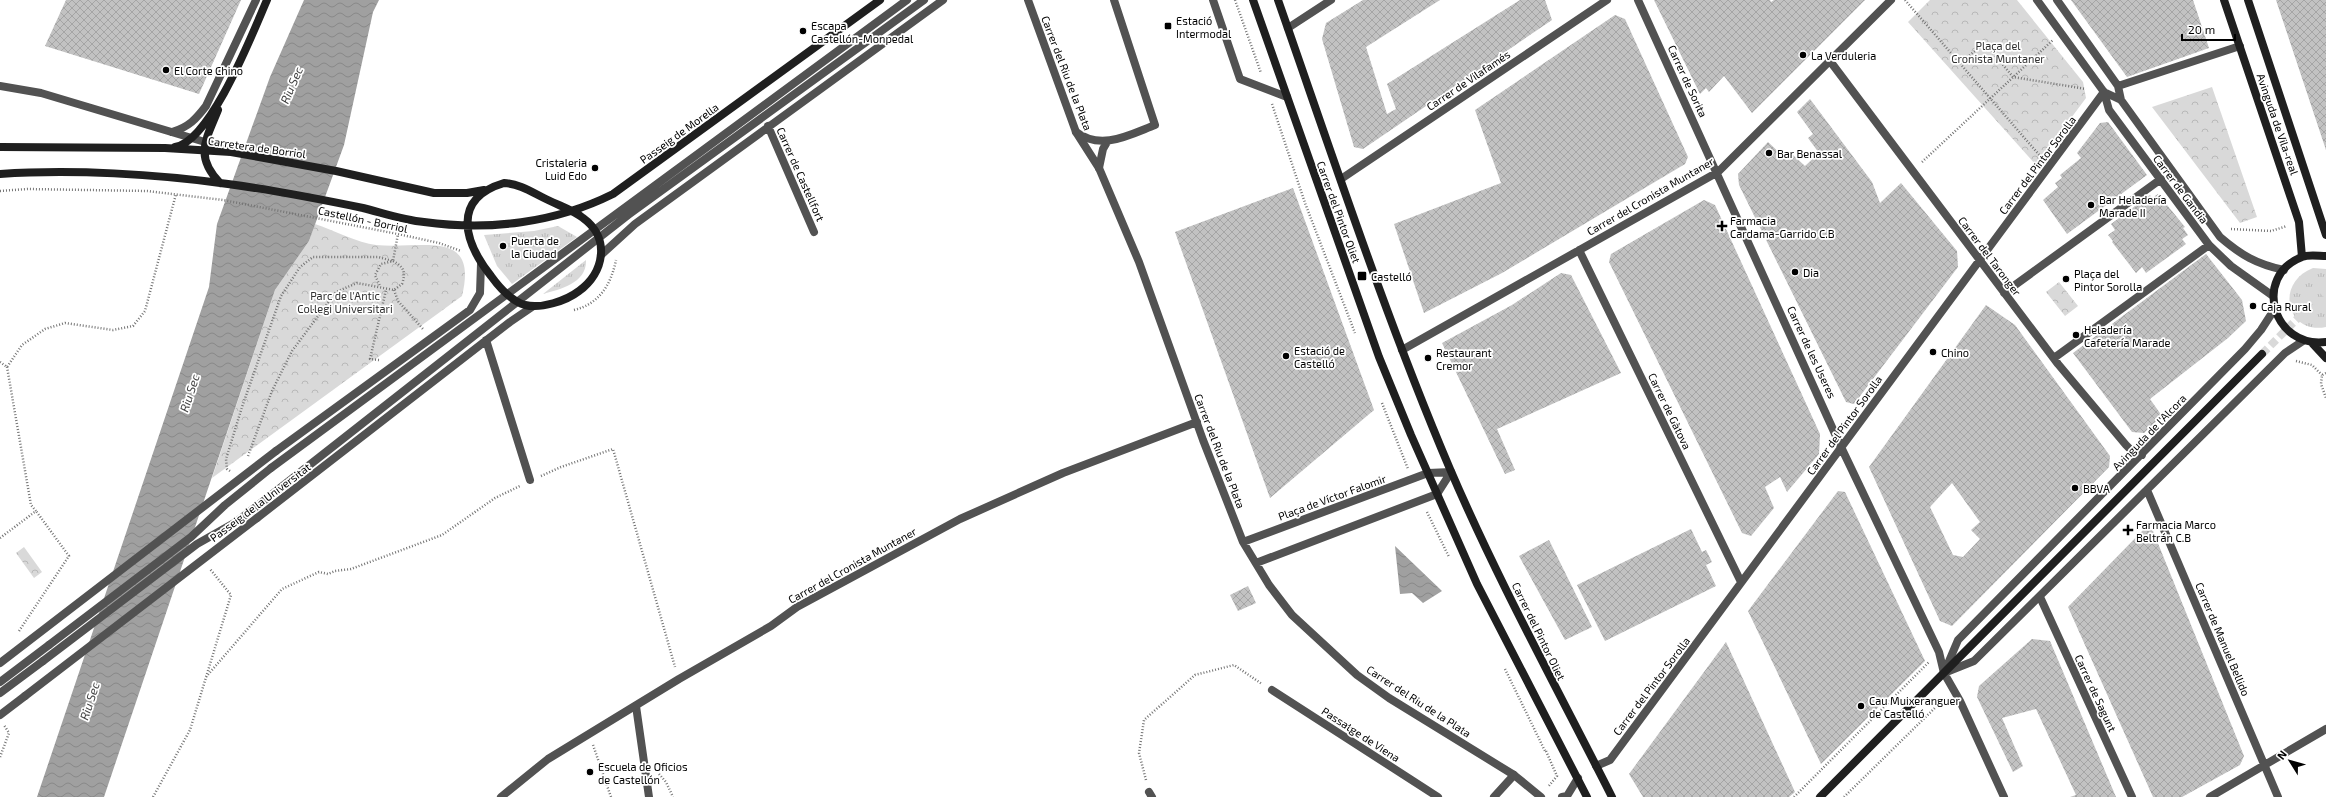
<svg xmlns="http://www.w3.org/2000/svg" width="2326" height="797" font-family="'Exo 2',sans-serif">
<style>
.grass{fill:url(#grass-tufts)}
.park{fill:url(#park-crowns)}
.water{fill:url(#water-waves)}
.building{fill:url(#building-cross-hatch);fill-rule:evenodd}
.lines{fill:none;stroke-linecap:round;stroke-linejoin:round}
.secondary-tunnel{stroke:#d9d9d9;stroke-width:8;stroke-dasharray:8 4;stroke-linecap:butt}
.path{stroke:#747474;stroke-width:2.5;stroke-dasharray:1 2;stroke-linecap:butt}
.lane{stroke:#525252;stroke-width:8}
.street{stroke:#525252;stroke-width:8}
.secondary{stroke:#1f1f1f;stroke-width:8}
.lane-bridge{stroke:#525252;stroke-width:8}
.street-bridge{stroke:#525252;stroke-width:8}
.poi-dot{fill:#000;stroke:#fff;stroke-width:1.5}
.labels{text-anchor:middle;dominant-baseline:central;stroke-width:3.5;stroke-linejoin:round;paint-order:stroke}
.poi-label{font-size:11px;fill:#000;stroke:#fff;text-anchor:start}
.park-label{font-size:11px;fill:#303030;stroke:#fff}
.street-label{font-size:11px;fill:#000;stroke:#fff}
.water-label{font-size:12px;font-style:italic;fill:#414141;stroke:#fff}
</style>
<defs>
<pattern id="grass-tufts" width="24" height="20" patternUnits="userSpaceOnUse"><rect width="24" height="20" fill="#d9d9d9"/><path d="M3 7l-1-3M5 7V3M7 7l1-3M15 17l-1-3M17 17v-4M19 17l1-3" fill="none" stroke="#b8b8b8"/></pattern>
<pattern id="park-crowns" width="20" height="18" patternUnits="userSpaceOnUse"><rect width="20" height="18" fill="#d9d9d9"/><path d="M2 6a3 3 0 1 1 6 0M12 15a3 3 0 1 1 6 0" fill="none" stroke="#b8b8b8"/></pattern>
<pattern id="water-waves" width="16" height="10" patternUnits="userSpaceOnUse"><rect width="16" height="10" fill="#a0a0a0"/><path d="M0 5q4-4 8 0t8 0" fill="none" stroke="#888"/></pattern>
<pattern id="building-cross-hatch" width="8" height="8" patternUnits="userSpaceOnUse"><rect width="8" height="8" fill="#c2c2c2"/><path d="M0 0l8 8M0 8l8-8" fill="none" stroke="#a5a5a5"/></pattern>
</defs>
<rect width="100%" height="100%" fill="#fff"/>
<path class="grass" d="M558,226L577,237L512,284L497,266L484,235L534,231Z
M586,260C587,283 561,289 543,294Z
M2313,268L2326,269V327C2287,335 2274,283 2313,268Z"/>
<path class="park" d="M1930,0H2017L2083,82L2086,98L2036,165L1908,22Z
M2212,87L2257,217L2240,223L2152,107Z
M315,224C333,230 358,243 376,245C420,250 479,227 462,296L212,478L275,290L309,241Z
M2059,282L2078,306L2065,316L2046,292Z
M24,547L42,572L34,578L16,553Z"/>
<path class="water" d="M304,0H379L373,12L344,145L309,241L275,290L104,797H37L209,287L217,224L270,77Z
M1395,546L1442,591L1423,603L1412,593L1400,594Z"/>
<path class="building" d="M66,0H241L199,94L45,46Z
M1363,0H1440L1366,47L1387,114L1396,109L1387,84L1520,0H1545L1552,20L1363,149L1354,147L1322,39L1326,23Z
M1654,0H1770L1771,2L1774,0H1865L1752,113L1724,76L1709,92L1706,88L1700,94Z
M2071,0H2193L2209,48L2127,77Z
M2276,0H2326V150Z
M1615,15L1625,19L1688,157L1685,164L1502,273L1424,313L1394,224L1501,183L1475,110Z
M1810,99L1872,182L1880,203L1901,183L1957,251L1958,267L1854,404L1846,402L1739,185L1738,174L1768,142L1787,160L1792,154L1805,166L1819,153L1808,138L1813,134L1797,112Z
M2108,122L2147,175L2067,234L2043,200L2058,187L2055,183L2062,178L2060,175L2081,158L2077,153L2100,123Z
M1293,188L1374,410L1270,498L1175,232Z
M2158,194L2185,227L2183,228L2188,235L2182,239L2186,244L2146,273L2142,267L2136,273L2112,242L2113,241L2108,235L2115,230L2111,224L2150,195L2152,198Z
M1704,200L1715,205L1820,434L1819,454L1787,492L1780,477L1765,487L1774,508L1751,536L1742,533L1609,262L1611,254Z
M2206,254L2242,300L2246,321L2228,338L2150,399L2162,416L2144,433L2132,432L2073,353Z
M1561,273L1571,275L1621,373L1497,429L1515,470L1505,474L1442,343L1512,305Z
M1986,305L2015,325L2110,456L2109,467L1952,626L1940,621L1869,467ZM1952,483L1980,522L1971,530L1980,539L1963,557L1953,555L1930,507Z
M1838,491L1845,492L1925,661L1821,764L1748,611Z
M2146,527L2153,531L2244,756L2240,765L2182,797H2153L2068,607Z
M1691,529L1702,552L1706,550L1712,562L1706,565L1716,586L1605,641L1577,585Z
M1549,540L1592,627L1565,640L1519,556Z
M1248,586L1256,603L1238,611L1230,595Z
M2032,639L2050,641L2116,797H2070L2076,795L2036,709L2002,718L2023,766L2013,772L1977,697L1979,686Z
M1726,642L1795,792L1789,797H1643L1629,774Z"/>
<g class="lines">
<path class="secondary-tunnel" d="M2262,354L2326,290"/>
<path class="path" d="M1235,0L1261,73
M1905,0L2041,157
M1960,63L1985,43L2013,77L2086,89
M1272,104L1305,203L1355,333
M1922,162L2053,40
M0,191L27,189L147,191L223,200L398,234L439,243L461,251
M2231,229L2271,231L2287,226
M394,290L398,301L423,329
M574,310C599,304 611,285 616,260
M379,360L370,359L386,290
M2296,361L2312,365L2322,375
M0,362L7,367L22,345L45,329L65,323L113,330L133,326L145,311L176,194
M2326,373L2322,375L2321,384L2326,398
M1382,403L1408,469
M248,456L272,391L292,351L336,292L357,283L394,290L402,284C406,272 404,267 393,261L381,264L375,275L380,286
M230,471L227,469L226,459L242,407L281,296L300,267L313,257H378L393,261L398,234
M541,476L561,467L613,449L675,667
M1427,512L1449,557
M0,538L36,511L31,505L7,367
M19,631L69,556L36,511
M1505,669L1545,751
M206,677L282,589L319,572L328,574L335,571L351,569L442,535L495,498L520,486
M593,745L611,797
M1546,751L1557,776L1548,787
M0,757L9,733L4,725
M659,774L666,782L673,797
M1146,780L1139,753L1144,720L1195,675L1234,665L1262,684
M153,797L190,730L231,595L210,569
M1794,797L1929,662
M1844,797L1944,699"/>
<path class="lane" d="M1213,0L1240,79L1287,97
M2037,0L2104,92
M0,86L41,93L205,142L228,151
M172,132C189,127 196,119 206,106L256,0
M1076,132C1101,151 1129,135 1155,125L1114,0
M1099,168L1103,149L1107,142
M271,468L907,0
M261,503L628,215L924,0
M0,682L49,645
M1272,690L1438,797
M0,693L43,661
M636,706L649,797
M1494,797L1514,775"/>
<path class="street" d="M1028,0L1076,132L1099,168L1139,262L1203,440L1243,542L1269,585L1292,615L1357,675L1389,698L1514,775L1541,797
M1638,0L1841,447L1939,652L1944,673L1960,701L2004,797
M2057,0L2118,86L2121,100
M1288,28L1331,0
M1830,61L2058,364L2126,445L2134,453L2142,455
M2118,86L2240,46
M2104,92L2109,110L2209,245L2231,266L2273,296
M2104,92L2121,100L2220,237C2241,255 2256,264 2284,270
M768,126L814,232
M1341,179L1607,0
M1579,250L1741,582
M601,255L635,224L943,0
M2004,293L2161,179
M486,340L530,480
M1402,350L1718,172L1891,0
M2054,358L2209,245
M276,451L470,310L480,293L481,264
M2147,490L2278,797
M257,518L510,322L532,307
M1243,542L1428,473L1451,472
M1256,563L1437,494L1451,472
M2040,597L2132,797
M1944,673L1958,640L2245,349L2261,330L2274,310
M1944,673L1974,661L2285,353L2303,341
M0,715L25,696
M1596,766L1610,760L2104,92
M1149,792L1152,797
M501,797L548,759L679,679L771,626L797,607L960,519L1063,473L1197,422
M1562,797L1567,796L1578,778
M2210,797L2326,729"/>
<path class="secondary" d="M1253,0L1379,357L1411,435L1477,584L1587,797
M1278,0C1333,157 1385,316 1450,469C1498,581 1557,688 1612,797
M2224,0L2299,222L2302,257
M2248,0L2326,235
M218,110C206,140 194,156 220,183
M0,147L165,148L231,152L336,171L434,193H467L484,190
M175,147C211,141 253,32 267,0
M0,174C72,169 156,174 228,184C273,190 319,199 363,208C383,213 404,220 424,222C489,231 555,223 613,194L880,0
M504,183C521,184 533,193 548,200C560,206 573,210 583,218C611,238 604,273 579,291C566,301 541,309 525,305C511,301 499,287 491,276C464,242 451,199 504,183Z
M2326,256C2319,256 2308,254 2302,257C2252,276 2273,349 2326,342
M2313,344L2326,358
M1820,797L2262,354"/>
<path class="lane-bridge" d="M49,645L191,537L225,505L271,468
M43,661L197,544L236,522L261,503"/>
<path class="street-bridge" d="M0,663L276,451
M25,696L257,518"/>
</g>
<g class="poi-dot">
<rect x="1164" y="22" width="8" height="8" rx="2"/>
<circle cx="803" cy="31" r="4"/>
<circle cx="1803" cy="55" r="4"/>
<circle cx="166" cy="70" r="4"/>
<circle cx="1769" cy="153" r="4"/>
<circle cx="595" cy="168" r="4"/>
<circle cx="2091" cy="205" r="4"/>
<path d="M1720 220h4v4h4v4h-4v4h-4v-4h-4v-4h4z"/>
<circle cx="503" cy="246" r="4"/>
<circle cx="1795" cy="272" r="4"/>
<rect x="1357" y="271" width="10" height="10" rx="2"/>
<circle cx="2066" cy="279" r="4"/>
<circle cx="2253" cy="306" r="4"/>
<circle cx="2076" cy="335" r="4"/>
<circle cx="1933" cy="352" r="4"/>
<circle cx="1286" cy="356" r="4"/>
<circle cx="1428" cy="358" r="4"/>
<circle cx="2075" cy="488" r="4"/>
<path d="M2126 524h4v4h4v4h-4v4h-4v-4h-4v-4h4z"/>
<circle cx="1861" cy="706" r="4"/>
<circle cx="590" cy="772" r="4"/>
</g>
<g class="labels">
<g class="poi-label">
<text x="1176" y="20">Estació<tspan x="1176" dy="13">Intermodal</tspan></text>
<text x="811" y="25">Escapa<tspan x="811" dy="13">Castellón-Monpedal</tspan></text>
<text x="1811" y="55">La Verduleria</text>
<text x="174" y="70">El Corte Chino</text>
<text x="1777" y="153">Bar Benassal</text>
<text x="587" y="162" text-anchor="end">Cristaleria<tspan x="587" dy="13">Luid Edo</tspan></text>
<text x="2099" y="199">Bar Heladería<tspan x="2099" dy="13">Marade II</tspan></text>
<text x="1730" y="220">Farmacia<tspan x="1730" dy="13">Cardama-Garrido C.B</tspan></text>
<text x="511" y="240">Puerta de<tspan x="511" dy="13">la Ciudad</tspan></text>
<text x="1803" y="272">Dia</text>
<text x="2074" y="273">Plaça del<tspan x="2074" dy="13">Pintor Sorolla</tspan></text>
<text x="1371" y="276">Castelló</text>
<text x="2261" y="306">Caja Rural</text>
<text x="2084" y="329">Heladería<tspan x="2084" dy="13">Cafetería Marade</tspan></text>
<text x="1294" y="350">Estació de<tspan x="1294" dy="13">Castelló</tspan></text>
<text x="1436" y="352">Restaurant<tspan x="1436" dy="13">Cremor</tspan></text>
<text x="1941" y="352">Chino</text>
<text x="2083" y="488">BBVA</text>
<text x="2136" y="524">Farmacia Marco<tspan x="2136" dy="13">Beltrán C.B</tspan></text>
<text x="1869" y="700">Cau Muixeranguer<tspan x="1869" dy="13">de Castelló</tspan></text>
<text x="598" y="766">Escuela de Oficios<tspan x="598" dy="13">de Castellón</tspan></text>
</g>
<g class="park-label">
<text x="1998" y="45">Plaça del<tspan x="1998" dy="13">Cronista Muntaner</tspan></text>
<text x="345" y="295">Parc de l'Antic<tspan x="345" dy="13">Col·legi Universitari</tspan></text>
</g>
<g class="street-label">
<text transform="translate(1067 73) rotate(69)">Carrer del Riu de la Plata</text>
<text transform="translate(1468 80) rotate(-34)">Carrer de Vilafamés</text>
<text transform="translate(1688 81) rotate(65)">Carrer de Sorita</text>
<text transform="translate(2278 124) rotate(71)">Avinguda de Vila-real</text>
<text transform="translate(679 133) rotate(-36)">Passeig de Morella</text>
<text transform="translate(257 147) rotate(8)">Carretera de Borriol</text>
<text transform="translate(2037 165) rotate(-53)">Carrer del Pintor Sorolla</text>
<text transform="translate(801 174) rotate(66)">Carrer de Castellfort</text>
<text transform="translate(2181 189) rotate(53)">Carrer de Gandia</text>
<text transform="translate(1650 196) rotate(-30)">Carrer del Cronista Muntaner</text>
<text transform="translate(1339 212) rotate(70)">Carrer del Pintor Oliet</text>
<text transform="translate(363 219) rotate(12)">Castellón - Borriol</text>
<text transform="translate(1990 256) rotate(53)">Carrer del Taronger</text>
<text transform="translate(1812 352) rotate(65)">Carrer de les Useres</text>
<text transform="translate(1670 411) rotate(64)">Carrer de Gàtova</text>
<text transform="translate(1844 425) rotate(-54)">Carrer del Pintor Sorolla</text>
<text transform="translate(2149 432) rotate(-46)">Avinguda de l'Alcora</text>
<text transform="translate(1220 451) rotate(69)">Carrer del Riu de la Plata</text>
<text transform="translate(1332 497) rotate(-20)">Plaça de Víctor Falomir</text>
<text transform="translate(260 502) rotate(-37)">Passeig de la Universitat</text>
<text transform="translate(852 565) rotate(-29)">Carrer del Cronista Muntaner</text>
<text transform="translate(1539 631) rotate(64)">Carrer del Pintor Oliet</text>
<text transform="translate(2223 639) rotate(67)">Carrer de Manuel Bellido</text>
<text transform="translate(1651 686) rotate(-53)">Carrer del Pintor Sorolla</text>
<text transform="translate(2096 693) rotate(65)">Carrer de Sagunt</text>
<text transform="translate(1419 701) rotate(33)">Carrer del Riu de la Plata</text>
<text transform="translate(1361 734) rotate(33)">Passatge de Viena</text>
</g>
<g class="water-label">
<text transform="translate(291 85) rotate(-67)">Riu Sec</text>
<text transform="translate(189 393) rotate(-72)">Riu Sec</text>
<text transform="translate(89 701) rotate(-72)">Riu Sec</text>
</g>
</g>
<g transform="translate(2290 761) rotate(307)" stroke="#ffffff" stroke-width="3" paint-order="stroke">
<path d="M0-3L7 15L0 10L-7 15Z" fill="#000000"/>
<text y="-6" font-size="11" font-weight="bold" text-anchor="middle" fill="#000000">N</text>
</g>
<path d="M2182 34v6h53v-6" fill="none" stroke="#000000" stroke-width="2"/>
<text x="2188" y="34" font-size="12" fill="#000000" stroke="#ffffff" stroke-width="3" paint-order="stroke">20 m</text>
</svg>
